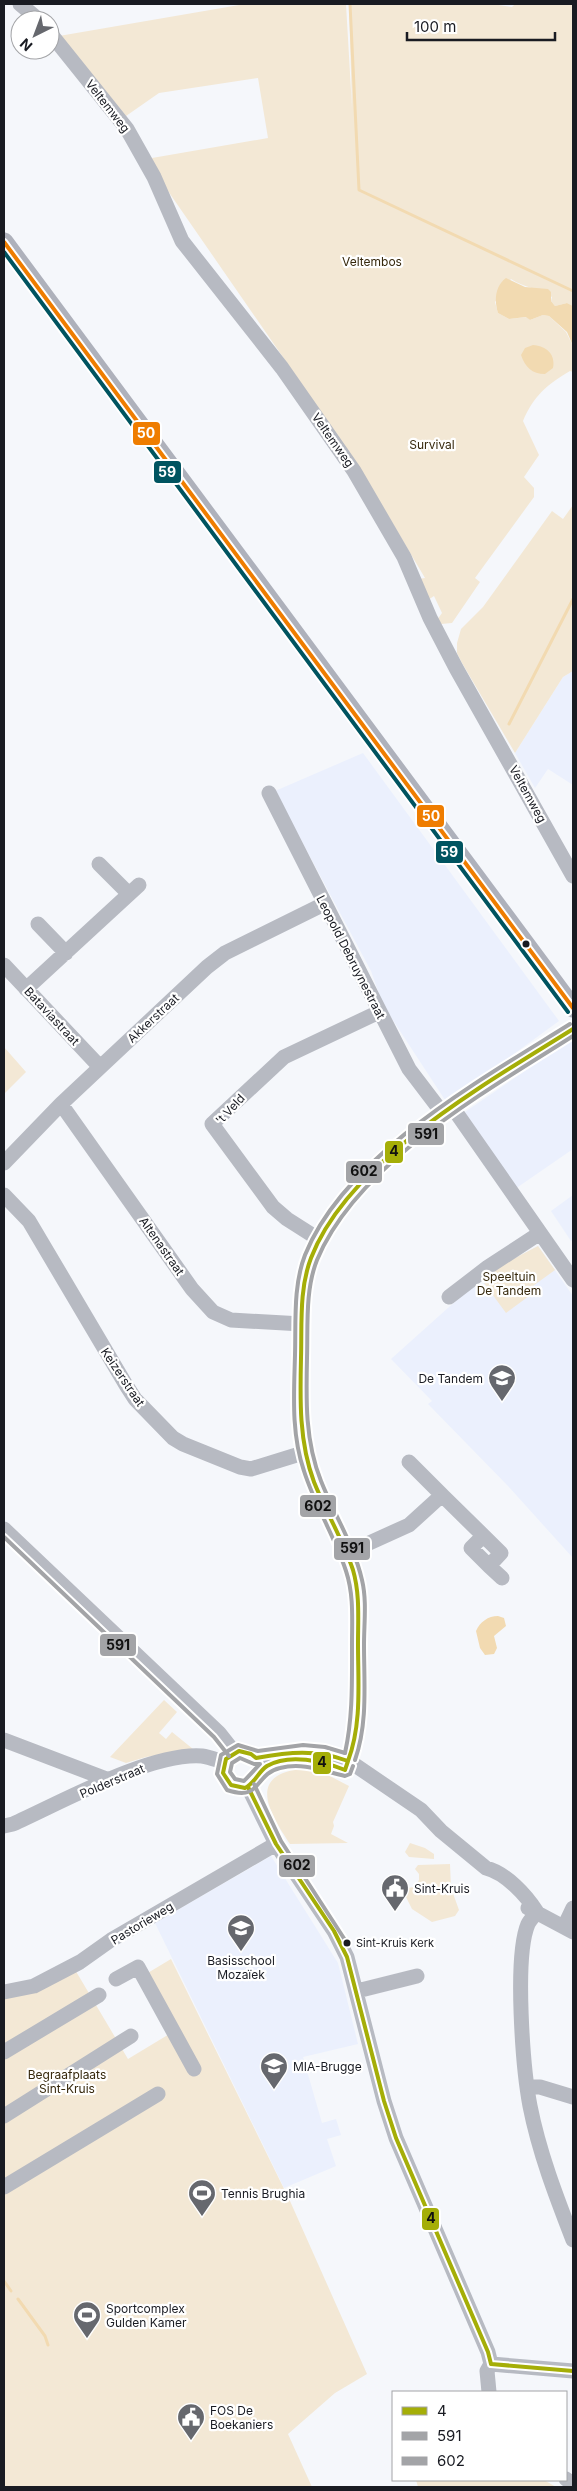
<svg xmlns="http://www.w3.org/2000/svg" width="577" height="2491" font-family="Inter,sans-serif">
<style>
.built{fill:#ebf0fd}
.green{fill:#f3e8d5}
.water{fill:#f2dab1}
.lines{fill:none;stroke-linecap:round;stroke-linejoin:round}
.stream{stroke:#f2dab1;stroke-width:3}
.minor{stroke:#b7bac2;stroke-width:15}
.major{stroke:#aeb1bb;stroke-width:19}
.bus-1-casing{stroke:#fff;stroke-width:8}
.bus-2-casing{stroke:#fff;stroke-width:8}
.bus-3-casing{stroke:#fff;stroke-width:8}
.bus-4-casing{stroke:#fff;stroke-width:8}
.bus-5-casing{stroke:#fff;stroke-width:8}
.bus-1{stroke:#a5ae07;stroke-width:4}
.bus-2{stroke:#a3a4a7;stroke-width:4}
.bus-3{stroke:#a3a4a7;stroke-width:4}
.bus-4{stroke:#ef7d00;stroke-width:4}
.bus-5{stroke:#005460;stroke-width:4}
.bus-dot{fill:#191b22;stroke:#fff;stroke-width:2}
.labels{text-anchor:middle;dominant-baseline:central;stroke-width:4.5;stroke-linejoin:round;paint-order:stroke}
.bus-label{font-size:11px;fill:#191b22;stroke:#fff;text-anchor:start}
.street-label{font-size:12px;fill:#191b22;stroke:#fff}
.park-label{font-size:12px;fill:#36280c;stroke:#fff}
.poi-label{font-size:12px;fill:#191b22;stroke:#fff;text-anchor:start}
.line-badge{stroke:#fff;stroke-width:2}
.badge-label{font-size:14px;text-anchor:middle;font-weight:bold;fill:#fff}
.pale-badge-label{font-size:14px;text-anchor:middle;font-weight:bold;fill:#111}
</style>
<rect width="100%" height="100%" fill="#f5f7fb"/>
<path class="built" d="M573,671V785L548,769L535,788L515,753L563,677Z
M363,753L559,1021L447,1103L383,1005L371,971L275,791Z
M573,1038V1149L515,1189L465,1112Z
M573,1195V1240L571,1241L551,1211Z
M538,1246L573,1296V1558L508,1486L428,1404L432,1401L391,1359L449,1307L473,1287H477L484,1283L498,1267Z
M271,1856L338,1963L358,2044L303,2057L322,2123L336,2119L341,2135L327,2139L336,2166L284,2188L155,1923Z"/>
<path class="green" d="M245,4H346L352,108L349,4H492L512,7L515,4H573V306L567,303L555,306L551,301L552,297C539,288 524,288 511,279L495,302L498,313L509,319L527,317L530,320L543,315L549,316L566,332L573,346V372L570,371C547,385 534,395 523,421L539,455L524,477L534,488V497L475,578L480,582L452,623L441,624L437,620L442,613L434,596L428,600L419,579L425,578L359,467L159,178L152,158L268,138L258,78L159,93L126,116L59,36Z
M573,505V671L563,677L515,753L462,663L457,653V643L461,629L483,607L552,511L563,519Z
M4,1047L26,1072L4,1094Z
M538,1246L555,1270L526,1291L529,1296L506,1313L484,1283L498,1267Z
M164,1700L177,1712L159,1733L166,1739L172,1732L193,1749L146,1757L126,1763L110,1757Z
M301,1769L322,1772L349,1786L333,1822L334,1826L331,1834L348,1843L290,1844C270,1814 246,1775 301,1769Z
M410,1843L425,1848L434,1854V1859L409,1857L405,1852Z
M450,1864L451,1888L459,1910L455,1916L432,1922L412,1909L405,1895L408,1888L414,1887L419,1880V1874L415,1869L418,1865Z
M171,1959L290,2201L367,2374L335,2393L288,2434L312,2487H4V1996L74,1968L128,2059L171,2033L141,1977Z
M416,2480H544L556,2487H418Z"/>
<path class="water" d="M506,278L525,287L548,289L551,292V301L555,306L567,303L573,306V346L567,332L549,316L543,315L530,320L526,317L509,319L498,313C494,301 495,286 506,278Z
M533,345C545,346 556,353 553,368L545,374C532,374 525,367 521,355L525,348Z
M498,1616L504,1618L506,1626L494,1636L497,1648L494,1654L485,1655L480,1648L476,1631C480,1622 488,1616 498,1616Z"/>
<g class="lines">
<path class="stream" d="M350,4L359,190L573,291
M509,724L573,599
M4,2281L11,2291
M18,2299L45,2336L48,2345"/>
<path class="minor" d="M20,4L39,20
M50,33L127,129L154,177L182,241L282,368L354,471L404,557L430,618L456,668L573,876
M269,793L409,1069L444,1115
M99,864L129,894
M38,924L66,953
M4,965L100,1067
M26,989L139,885
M61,1104L192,1289L213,1312L231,1320L302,1324
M453,1108L573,1280
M4,1163L61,1104L207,967L225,953L324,904
M4,1195L29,1221L126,1385L135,1399L173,1438L183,1444L240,1467L251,1469L303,1453
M320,1240L287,1219L273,1207L212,1124L284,1057L379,1012
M449,1297L488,1267L540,1233
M409,1462L442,1495
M4,1529L219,1733L234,1752
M345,1554L409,1525L442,1495L501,1553L489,1566L471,1548L483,1536
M489,1566L502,1578
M4,1740L109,1780
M223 1769a18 18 0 1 1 36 0a18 18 0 1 1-36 0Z
M256,1758L300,1750L325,1752L349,1761L421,1810L441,1831L486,1868C506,1873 526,1895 537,1912
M345,1770C362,1730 358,1685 358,1643C358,1623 360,1602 356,1582C349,1552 327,1513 315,1484C297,1440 300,1405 301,1358C302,1325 300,1289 311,1258C341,1168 495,1079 573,1029
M259,1772C283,1756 315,1757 342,1768
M248,1787L276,1844L334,1931L347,1957L384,2101L396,2138L488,2352L491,2364
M4,1826L13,1824C60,1803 151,1752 202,1756C209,1757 217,1760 224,1762
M528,1908L573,1932
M537,1912C534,1916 530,1920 528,1924C514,1957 523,2069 530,2106C539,2152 556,2196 573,2240
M564,1927L573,1908
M116,1979L138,1967L194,2069
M357,1991L417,1976
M4,1992L34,1986L80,1962L111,1940L276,1844
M4,2052L99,1995
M528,2087H540L573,2097
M4,2116L131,2036
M4,2187L158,2094
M491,2364L573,2371
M489,2392L487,2371L491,2364
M566,2479L573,2484"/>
<path class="major" d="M4,242L573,1008"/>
<g class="bus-1-casing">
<path id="bus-1" d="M239,1751L251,1754L256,1758C289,1752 316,1749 348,1761L345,1770C323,1761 289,1753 267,1766C258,1772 255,1783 245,1788L231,1785L223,1773L226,1759Z
M348,1761C362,1724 358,1683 358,1644C358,1619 360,1594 353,1570C343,1540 326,1512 314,1482C299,1442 300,1400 301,1358C302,1325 299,1289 311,1258C349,1160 487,1083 573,1029
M248,1787L276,1844L334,1931L347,1957L384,2101L396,2138L488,2352L491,2364
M491,2364L573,2371"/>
</g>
<g class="bus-2-casing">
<path id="bus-2" d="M4,1537L214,1737L229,1756
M345,1753L325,1747L303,1745L258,1751L238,1745L221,1755L217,1774L227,1790C262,1802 254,1774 280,1768C303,1762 323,1771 345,1776L350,1774L353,1766
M355,1760C368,1723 364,1683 364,1645C364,1623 367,1601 362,1580C354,1545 334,1514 321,1481C305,1441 306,1400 307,1358C308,1326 305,1290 317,1260C357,1163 488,1090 573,1036"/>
</g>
<g class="bus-3-casing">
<path id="bus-3" d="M345,1753C353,1717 352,1681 352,1645C352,1620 354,1595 346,1571C335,1537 315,1506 304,1471C291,1433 294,1394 295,1355C296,1322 293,1286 305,1255C345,1155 482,1079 570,1024
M240,1758L254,1764H260L244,1781L235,1779L230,1772L232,1763Z
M254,1784L281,1841L347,1943"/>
</g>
<g class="bus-4-casing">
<path id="bus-4" d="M4,242L573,1008"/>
</g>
<g class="bus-5-casing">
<path id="bus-5" d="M4,252L568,1012"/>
</g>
<use href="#bus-1" class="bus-1"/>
<use href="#bus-2" class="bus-2"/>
<use href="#bus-3" class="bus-3"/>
<use href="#bus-4" class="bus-4"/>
<use href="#bus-5" class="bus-5"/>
</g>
<defs>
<g id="school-pin" transform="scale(1.4375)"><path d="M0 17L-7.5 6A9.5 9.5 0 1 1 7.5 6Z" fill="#66686e" stroke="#fff"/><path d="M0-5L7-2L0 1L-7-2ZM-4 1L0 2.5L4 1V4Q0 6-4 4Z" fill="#fff"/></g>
<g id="civic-pin" transform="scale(1.4375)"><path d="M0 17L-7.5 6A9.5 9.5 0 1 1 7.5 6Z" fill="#66686e" stroke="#fff"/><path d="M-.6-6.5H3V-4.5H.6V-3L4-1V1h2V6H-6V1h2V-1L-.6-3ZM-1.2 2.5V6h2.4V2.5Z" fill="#fff"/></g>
<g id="stadium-pin" transform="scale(1.4375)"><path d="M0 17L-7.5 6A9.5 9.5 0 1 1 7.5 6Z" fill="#66686e" stroke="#fff"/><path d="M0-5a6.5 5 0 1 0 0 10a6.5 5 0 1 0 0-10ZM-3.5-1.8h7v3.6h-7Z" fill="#fff"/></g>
</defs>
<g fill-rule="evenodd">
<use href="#school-pin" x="502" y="1378"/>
<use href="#civic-pin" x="395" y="1888"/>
<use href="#school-pin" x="241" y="1928"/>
<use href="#school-pin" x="274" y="2066"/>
<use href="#stadium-pin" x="202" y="2193"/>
<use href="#stadium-pin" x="87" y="2315"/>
<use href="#civic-pin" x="191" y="2417"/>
</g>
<g class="bus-dot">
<circle cx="526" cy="944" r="4.5"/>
<circle cx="347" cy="1943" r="4.5"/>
</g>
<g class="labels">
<g class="bus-label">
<text x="356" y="1943">Sint-Kruis Kerk</text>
</g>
<g class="street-label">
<text transform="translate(108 106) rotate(52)">Veltemweg</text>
<text transform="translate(333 440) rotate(55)">Veltemweg</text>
<text transform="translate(528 794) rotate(61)">Veltemweg</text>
<text transform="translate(351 957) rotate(63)">Leopold Debruynestraat</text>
<text transform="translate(52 1016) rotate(47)">Bataviastraat</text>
<text transform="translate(153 1018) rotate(-43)">Akkerstraat</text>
<text transform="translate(230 1109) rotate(-47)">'t Veld</text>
<text transform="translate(162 1246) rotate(55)">Altenastraat</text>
<text transform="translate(123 1377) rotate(56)">Keizerstraat</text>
<text transform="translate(112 1781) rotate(-23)">Polderstraat</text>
<text transform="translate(142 1923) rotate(-31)">Pastorieweg</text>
</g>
<g class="park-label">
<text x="372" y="261">Veltembos</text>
<text x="432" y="444">Survival</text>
<text x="509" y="1276">Speeltuin<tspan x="509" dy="14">De Tandem</tspan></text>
<text x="67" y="2074">Begraafplaats<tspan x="67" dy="14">Sint-Kruis</tspan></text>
</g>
<g class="poi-label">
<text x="483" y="1378" text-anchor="end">De Tandem</text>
<text x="414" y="1888">Sint-Kruis</text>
<text x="241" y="1960" text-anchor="middle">Basisschool<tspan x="241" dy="14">Mozaïek</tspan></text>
<text x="293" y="2066">MIA-Brugge</text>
<text x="221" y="2193">Tennis Brughia</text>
<text x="106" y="2308">Sportcomplex<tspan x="106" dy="14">Gulden Kamer</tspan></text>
<text x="210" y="2410">FOS De<tspan x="210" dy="14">Boekaniers</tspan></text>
</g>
</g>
<g class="line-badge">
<rect x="132" y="421" width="29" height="25" rx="5" fill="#ef7d00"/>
<rect x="153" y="460" width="29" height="24" rx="5" fill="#005460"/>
<rect x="416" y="804" width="29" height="24" rx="5" fill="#ef7d00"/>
<rect x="435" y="840" width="29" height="24" rx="5" fill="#005460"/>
<rect x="407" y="1122" width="38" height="24" rx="5" fill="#a3a4a7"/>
<rect x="384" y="1140" width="20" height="24" rx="5" fill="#a5ae07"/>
<rect x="345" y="1160" width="38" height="24" rx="5" fill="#a3a4a7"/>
<rect x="299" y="1494" width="38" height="24" rx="5" fill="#a3a4a7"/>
<rect x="333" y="1537" width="38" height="24" rx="5" fill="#a3a4a7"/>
<rect x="99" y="1633" width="38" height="24" rx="5" fill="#a3a4a7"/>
<rect x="312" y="1751" width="20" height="24" rx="5" fill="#a5ae07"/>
<rect x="278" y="1854" width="38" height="24" rx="5" fill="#a3a4a7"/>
<rect x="421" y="2207" width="19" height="24" rx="5" fill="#a5ae07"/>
</g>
<g class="badge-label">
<text x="146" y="438">50</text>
<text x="167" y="477">59</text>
<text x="431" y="821">50</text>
<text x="449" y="857">59</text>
</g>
<g class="pale-badge-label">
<text x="426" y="1139">591</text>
<text x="394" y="1156">4</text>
<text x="364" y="1176">602</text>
<text x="318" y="1511">602</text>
<text x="352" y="1553">591</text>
<text x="118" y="1650">591</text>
<text x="322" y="1767">4</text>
<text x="297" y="1870">602</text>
<text x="431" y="2223">4</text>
</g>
<rect width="577" height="2491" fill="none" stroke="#191b22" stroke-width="10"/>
<rect x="392" y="2391" width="175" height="90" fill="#ffffff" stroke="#a3a4a7"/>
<rect x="402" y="2407" width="25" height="8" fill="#a5ae07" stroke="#a3a4a7"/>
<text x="437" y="2416" font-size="15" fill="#191b22">4</text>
<rect x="402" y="2432" width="25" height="8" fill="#a3a4a7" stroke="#a3a4a7"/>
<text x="437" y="2441" font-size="15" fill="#191b22">591</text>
<rect x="402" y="2457" width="25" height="8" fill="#a3a4a7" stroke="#a3a4a7"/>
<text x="437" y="2466" font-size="15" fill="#191b22">602</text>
<g transform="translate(35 35) rotate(222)"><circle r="24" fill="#ffffff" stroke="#a3a4a7"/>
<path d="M0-4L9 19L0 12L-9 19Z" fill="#66686e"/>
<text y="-8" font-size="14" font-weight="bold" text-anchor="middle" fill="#191b22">N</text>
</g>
<path d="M407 32v8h148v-8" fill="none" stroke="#191b22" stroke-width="2.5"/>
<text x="414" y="32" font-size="15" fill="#191b22" stroke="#ffffff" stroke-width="4" paint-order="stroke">100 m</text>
</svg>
